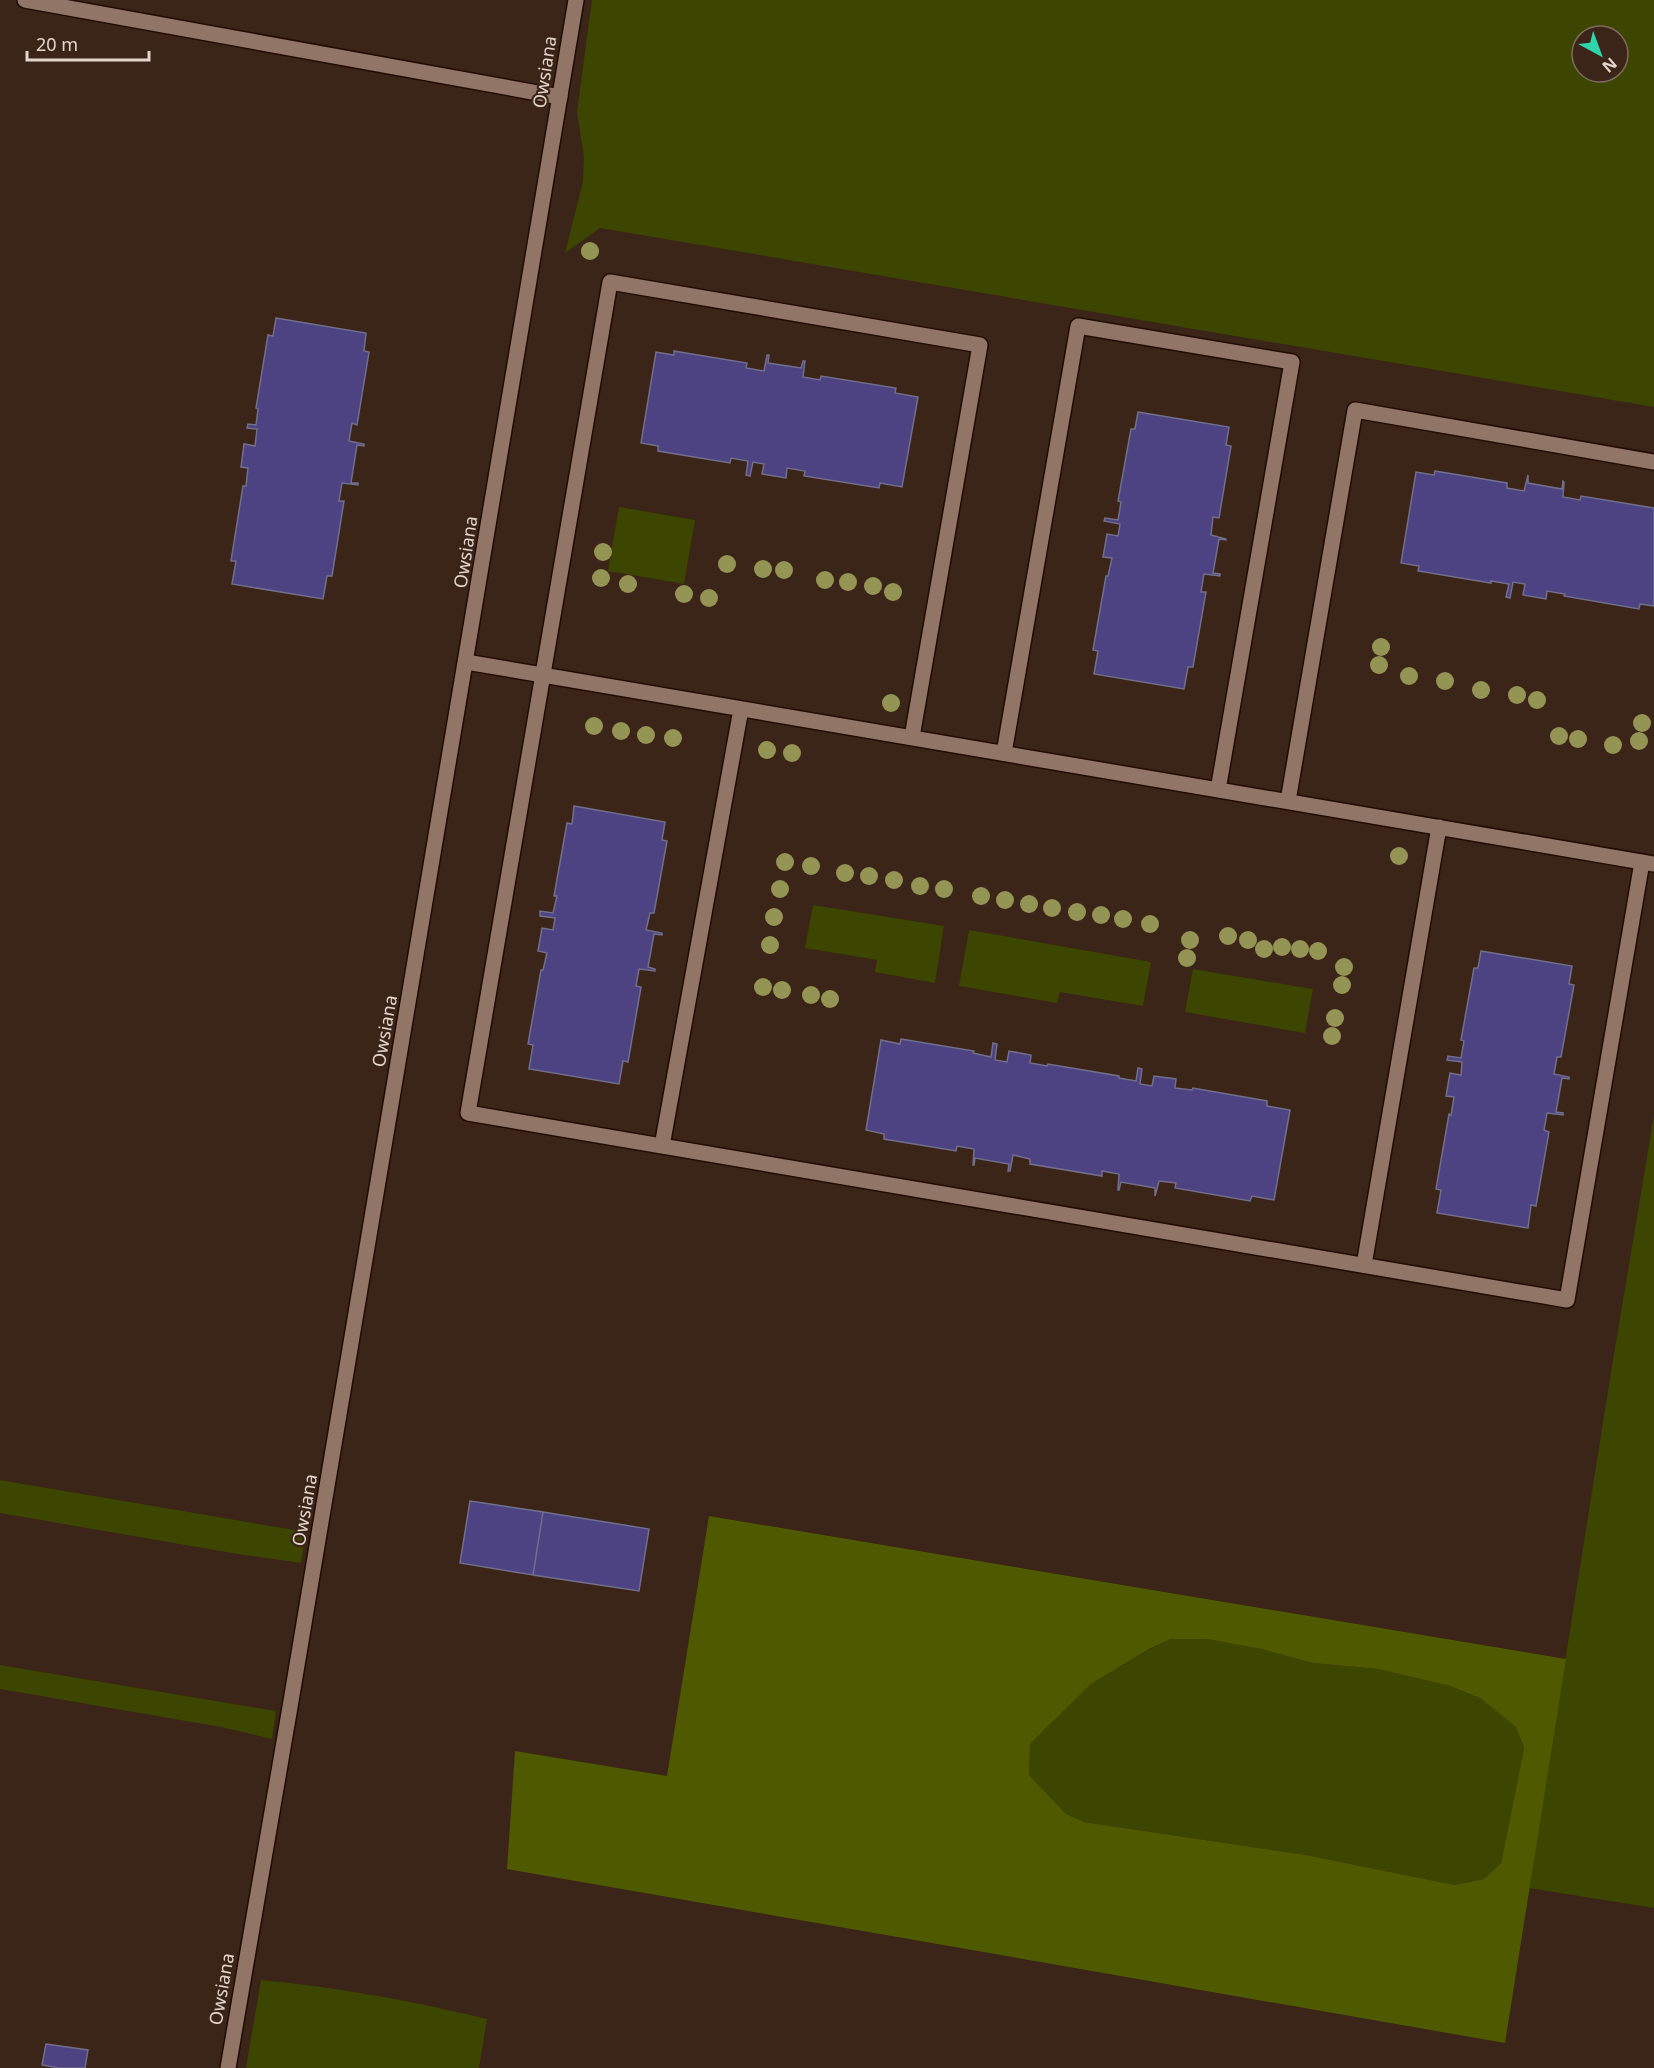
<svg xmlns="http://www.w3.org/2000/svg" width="1654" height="2068" font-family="'Noto Sans',sans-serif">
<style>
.green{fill:#3c4600;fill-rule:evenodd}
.forest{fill:#4e5900;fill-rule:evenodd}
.building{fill:#4d4382;stroke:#716f8b;stroke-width:1.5}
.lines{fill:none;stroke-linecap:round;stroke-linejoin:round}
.service-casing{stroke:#210c03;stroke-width:18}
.minor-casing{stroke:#210c03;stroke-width:18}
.service{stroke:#917567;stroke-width:15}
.minor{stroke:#917567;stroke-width:15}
.tree{fill:#949555}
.labels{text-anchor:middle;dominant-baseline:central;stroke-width:4.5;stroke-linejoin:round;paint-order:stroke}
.street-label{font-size:18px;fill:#e4d4cc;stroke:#3b2418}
</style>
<rect width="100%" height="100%" fill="#3b2418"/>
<path class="green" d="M592,0H1654V407L600,228L565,253L583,182L584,157L577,112ZM1582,36H1618V72H1582Z
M619,507L695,520L684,584L608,571Z
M813,905L944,926L935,983L875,972L877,960L805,948Z
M969,930L1151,962L1143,1006L1060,992L1057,1003L959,986Z
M1193,969L1313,989L1305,1033L1185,1012Z
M1654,1115V1908L1529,1888L1611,1372Z
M0,1480L306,1532L301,1563L238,1554L0,1513Z
M1171,1639H1207L1261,1649L1313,1663L1378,1669L1450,1686L1480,1698L1516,1727L1524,1748L1501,1863L1484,1879L1455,1885L1306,1855L1084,1822L1066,1814L1029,1775L1030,1744L1091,1684L1152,1648Z
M0,1665L276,1711L272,1739L221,1727L0,1689Z
M261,1980C337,1987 413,2001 487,2019L479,2068H246Z"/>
<path class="forest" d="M709,1516L1566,1659L1505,2043L507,1869L515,1751L667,1776ZM1171,1639H1207L1261,1649L1313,1663L1378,1669L1450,1686L1480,1698L1516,1727L1524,1748L1501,1863L1484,1879L1455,1885L1306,1855L1084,1822L1066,1814L1029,1775L1030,1744L1091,1684L1151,1648Z"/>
<path class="building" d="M276,318L366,333L364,351L369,352L357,425L352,423L349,441L364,444V446L357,445L351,483H358V485L342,483L339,501H344L332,576H327L323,599L232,584L236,561H231L243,486H246L248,468L241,467L244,444L255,446L257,429L247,428L248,424L256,425L258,409L256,408L268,335L273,336Z
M674,351L747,363L746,368L764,371L767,355H769L768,363L801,368L803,361H805L803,377L820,380L821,376L896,388L895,393L918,397L902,487L880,483L879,488L804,476L805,471L787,468L786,478L762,474L764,464L753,462L750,476L746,475L748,461L731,458L730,463L658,451V446L641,443L656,352L674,355Z
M1138,412L1229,427L1226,445L1231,446L1219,518L1213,517L1211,535L1226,539V540L1219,539L1213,573L1220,574V576L1204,574L1201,592H1206L1193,667H1188L1184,689L1094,674L1098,651L1093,650L1106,576H1108L1112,558L1103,557L1107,534L1118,536L1120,524L1104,521L1105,518L1118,520L1121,502L1118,501L1131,429H1135Z
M1435,471L1507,483V488L1524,491L1528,475V483L1562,489L1563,481L1564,482L1563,497L1580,500L1581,496L1654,508V606L1640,604L1639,609L1564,596L1565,594L1547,591L1546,599L1523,595L1525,584L1513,582L1510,598L1506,597L1509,584L1491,581V583L1418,571L1419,566L1401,563L1416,472L1434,475Z
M574,806L665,822L662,840L667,841L654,913H650L646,930L662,933V935L654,934L648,967L655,969V971L639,969L636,986L641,987L628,1062L623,1061L619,1084L529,1069L533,1045L528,1044L541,970H543L547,953L538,951L542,928L553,930L555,918L540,916V911L553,913L557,896H554L567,823L572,824Z
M1481,951L1572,966L1569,984L1574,985L1561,1057H1557L1554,1074L1569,1077V1079L1562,1078L1556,1112L1563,1113V1115L1547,1113L1544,1130L1549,1132L1536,1206L1531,1205L1528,1228L1437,1213L1441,1190L1436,1189L1449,1114L1451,1115L1454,1097L1446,1096L1450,1073L1461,1075L1462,1062L1447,1060L1448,1056L1461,1058L1464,1041L1461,1040L1474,968H1478Z
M901,1039L974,1051L973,1053L991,1057L993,1043L997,1044L995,1060L1007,1062L1009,1051L1031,1055L1030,1063L1047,1066L1048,1064L1119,1076V1078L1136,1081L1138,1068L1142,1069L1140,1084L1152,1086L1154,1076L1176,1079L1175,1088L1192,1090L1193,1088L1267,1101V1106L1290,1110L1274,1200L1252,1196L1250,1201L1175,1188L1176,1183L1159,1181L1155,1196V1188L1121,1182L1119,1190H1118L1119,1174L1102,1171V1176L1030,1164V1159L1013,1155L1010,1171H1008L1009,1164L975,1158L974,1165H973L974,1149L957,1146L956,1151L884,1139V1134L866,1130L881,1040L900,1044Z
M470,1501L543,1512L533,1575L460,1563Z
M543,1512L649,1529L639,1591L533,1575Z
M46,2044L88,2050L85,2068H59L42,2065Z"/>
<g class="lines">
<g class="service-casing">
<path id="service" d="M25,0L560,97
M466,662L1654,864
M912,737L980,345L610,282L468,1113L1567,1300L1642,862
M1004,753L1078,326L1292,362L1218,790
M1288,801L1355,410L1654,462
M662,1146L741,709
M1364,1265L1439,827"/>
</g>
<g class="minor-casing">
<path id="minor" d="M228,2068L290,1707L576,0"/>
</g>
<use href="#service" class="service"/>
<use href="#minor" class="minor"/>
</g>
<g class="tree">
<circle cx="590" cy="251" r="9"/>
<circle cx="603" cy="552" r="9"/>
<circle cx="727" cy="564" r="9"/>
<circle cx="763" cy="569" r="9"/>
<circle cx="784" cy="570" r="9"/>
<circle cx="601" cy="578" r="9"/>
<circle cx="825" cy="580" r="9"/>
<circle cx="848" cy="582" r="9"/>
<circle cx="628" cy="584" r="9"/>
<circle cx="873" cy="586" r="9"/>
<circle cx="893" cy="592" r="9"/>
<circle cx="684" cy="594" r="9"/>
<circle cx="709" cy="598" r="9"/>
<circle cx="1381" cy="647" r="9"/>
<circle cx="1379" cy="665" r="9"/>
<circle cx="1409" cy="676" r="9"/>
<circle cx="1445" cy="681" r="9"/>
<circle cx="1481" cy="690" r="9"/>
<circle cx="1517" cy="695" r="9"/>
<circle cx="1537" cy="700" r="9"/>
<circle cx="891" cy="703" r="9"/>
<circle cx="1642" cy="723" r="9"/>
<circle cx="594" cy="726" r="9"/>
<circle cx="621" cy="731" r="9"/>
<circle cx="646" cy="735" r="9"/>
<circle cx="1559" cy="736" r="9"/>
<circle cx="673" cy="738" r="9"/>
<circle cx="1578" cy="739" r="9"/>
<circle cx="1639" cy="741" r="9"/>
<circle cx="1613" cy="745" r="9"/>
<circle cx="767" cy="750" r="9"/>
<circle cx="792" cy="753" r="9"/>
<circle cx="1399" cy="856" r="9"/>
<circle cx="785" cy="862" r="9"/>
<circle cx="811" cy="866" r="9"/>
<circle cx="845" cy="873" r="9"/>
<circle cx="869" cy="876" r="9"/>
<circle cx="894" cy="880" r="9"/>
<circle cx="920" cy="886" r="9"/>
<circle cx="780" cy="889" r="9"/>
<circle cx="944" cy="889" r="9"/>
<circle cx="981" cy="896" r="9"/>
<circle cx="1005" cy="900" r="9"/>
<circle cx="1029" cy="904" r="9"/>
<circle cx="1052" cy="908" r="9"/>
<circle cx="1077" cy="912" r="9"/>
<circle cx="1101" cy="915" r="9"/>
<circle cx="774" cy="917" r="9"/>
<circle cx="1123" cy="919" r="9"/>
<circle cx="1150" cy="924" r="9"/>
<circle cx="1228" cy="936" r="9"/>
<circle cx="1190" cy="940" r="9"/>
<circle cx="1248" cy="940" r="9"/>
<circle cx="770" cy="945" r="9"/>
<circle cx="1282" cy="947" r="9"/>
<circle cx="1264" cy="949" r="9"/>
<circle cx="1300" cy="949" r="9"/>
<circle cx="1318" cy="951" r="9"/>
<circle cx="1187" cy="958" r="9"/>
<circle cx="1344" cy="967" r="9"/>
<circle cx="1342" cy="985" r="9"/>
<circle cx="763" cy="987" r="9"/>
<circle cx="782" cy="990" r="9"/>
<circle cx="811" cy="995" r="9"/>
<circle cx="830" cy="999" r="9"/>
<circle cx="1335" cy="1018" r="9"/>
<circle cx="1332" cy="1036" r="9"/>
</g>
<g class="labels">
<g class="street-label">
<text transform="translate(544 72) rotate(-81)">Owsiana</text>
<text transform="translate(465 552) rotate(-81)">Owsiana</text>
<text transform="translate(384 1031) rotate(-80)">Owsiana</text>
<text transform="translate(304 1510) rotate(-80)">Owsiana</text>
<text transform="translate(221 1989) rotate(-80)">Owsiana</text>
</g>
</g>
<g transform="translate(1600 54) rotate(139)"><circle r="28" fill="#3b2418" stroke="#7f6a60" stroke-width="1.5"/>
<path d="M0-4.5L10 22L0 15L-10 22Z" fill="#2fd4aa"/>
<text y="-9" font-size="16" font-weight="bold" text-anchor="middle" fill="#e4d4cc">N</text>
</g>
<path d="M27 51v9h122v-9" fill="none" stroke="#e4d4cc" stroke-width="3"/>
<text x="36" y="51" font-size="18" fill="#e4d4cc" stroke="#3b2418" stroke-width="4.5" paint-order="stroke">20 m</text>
</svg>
